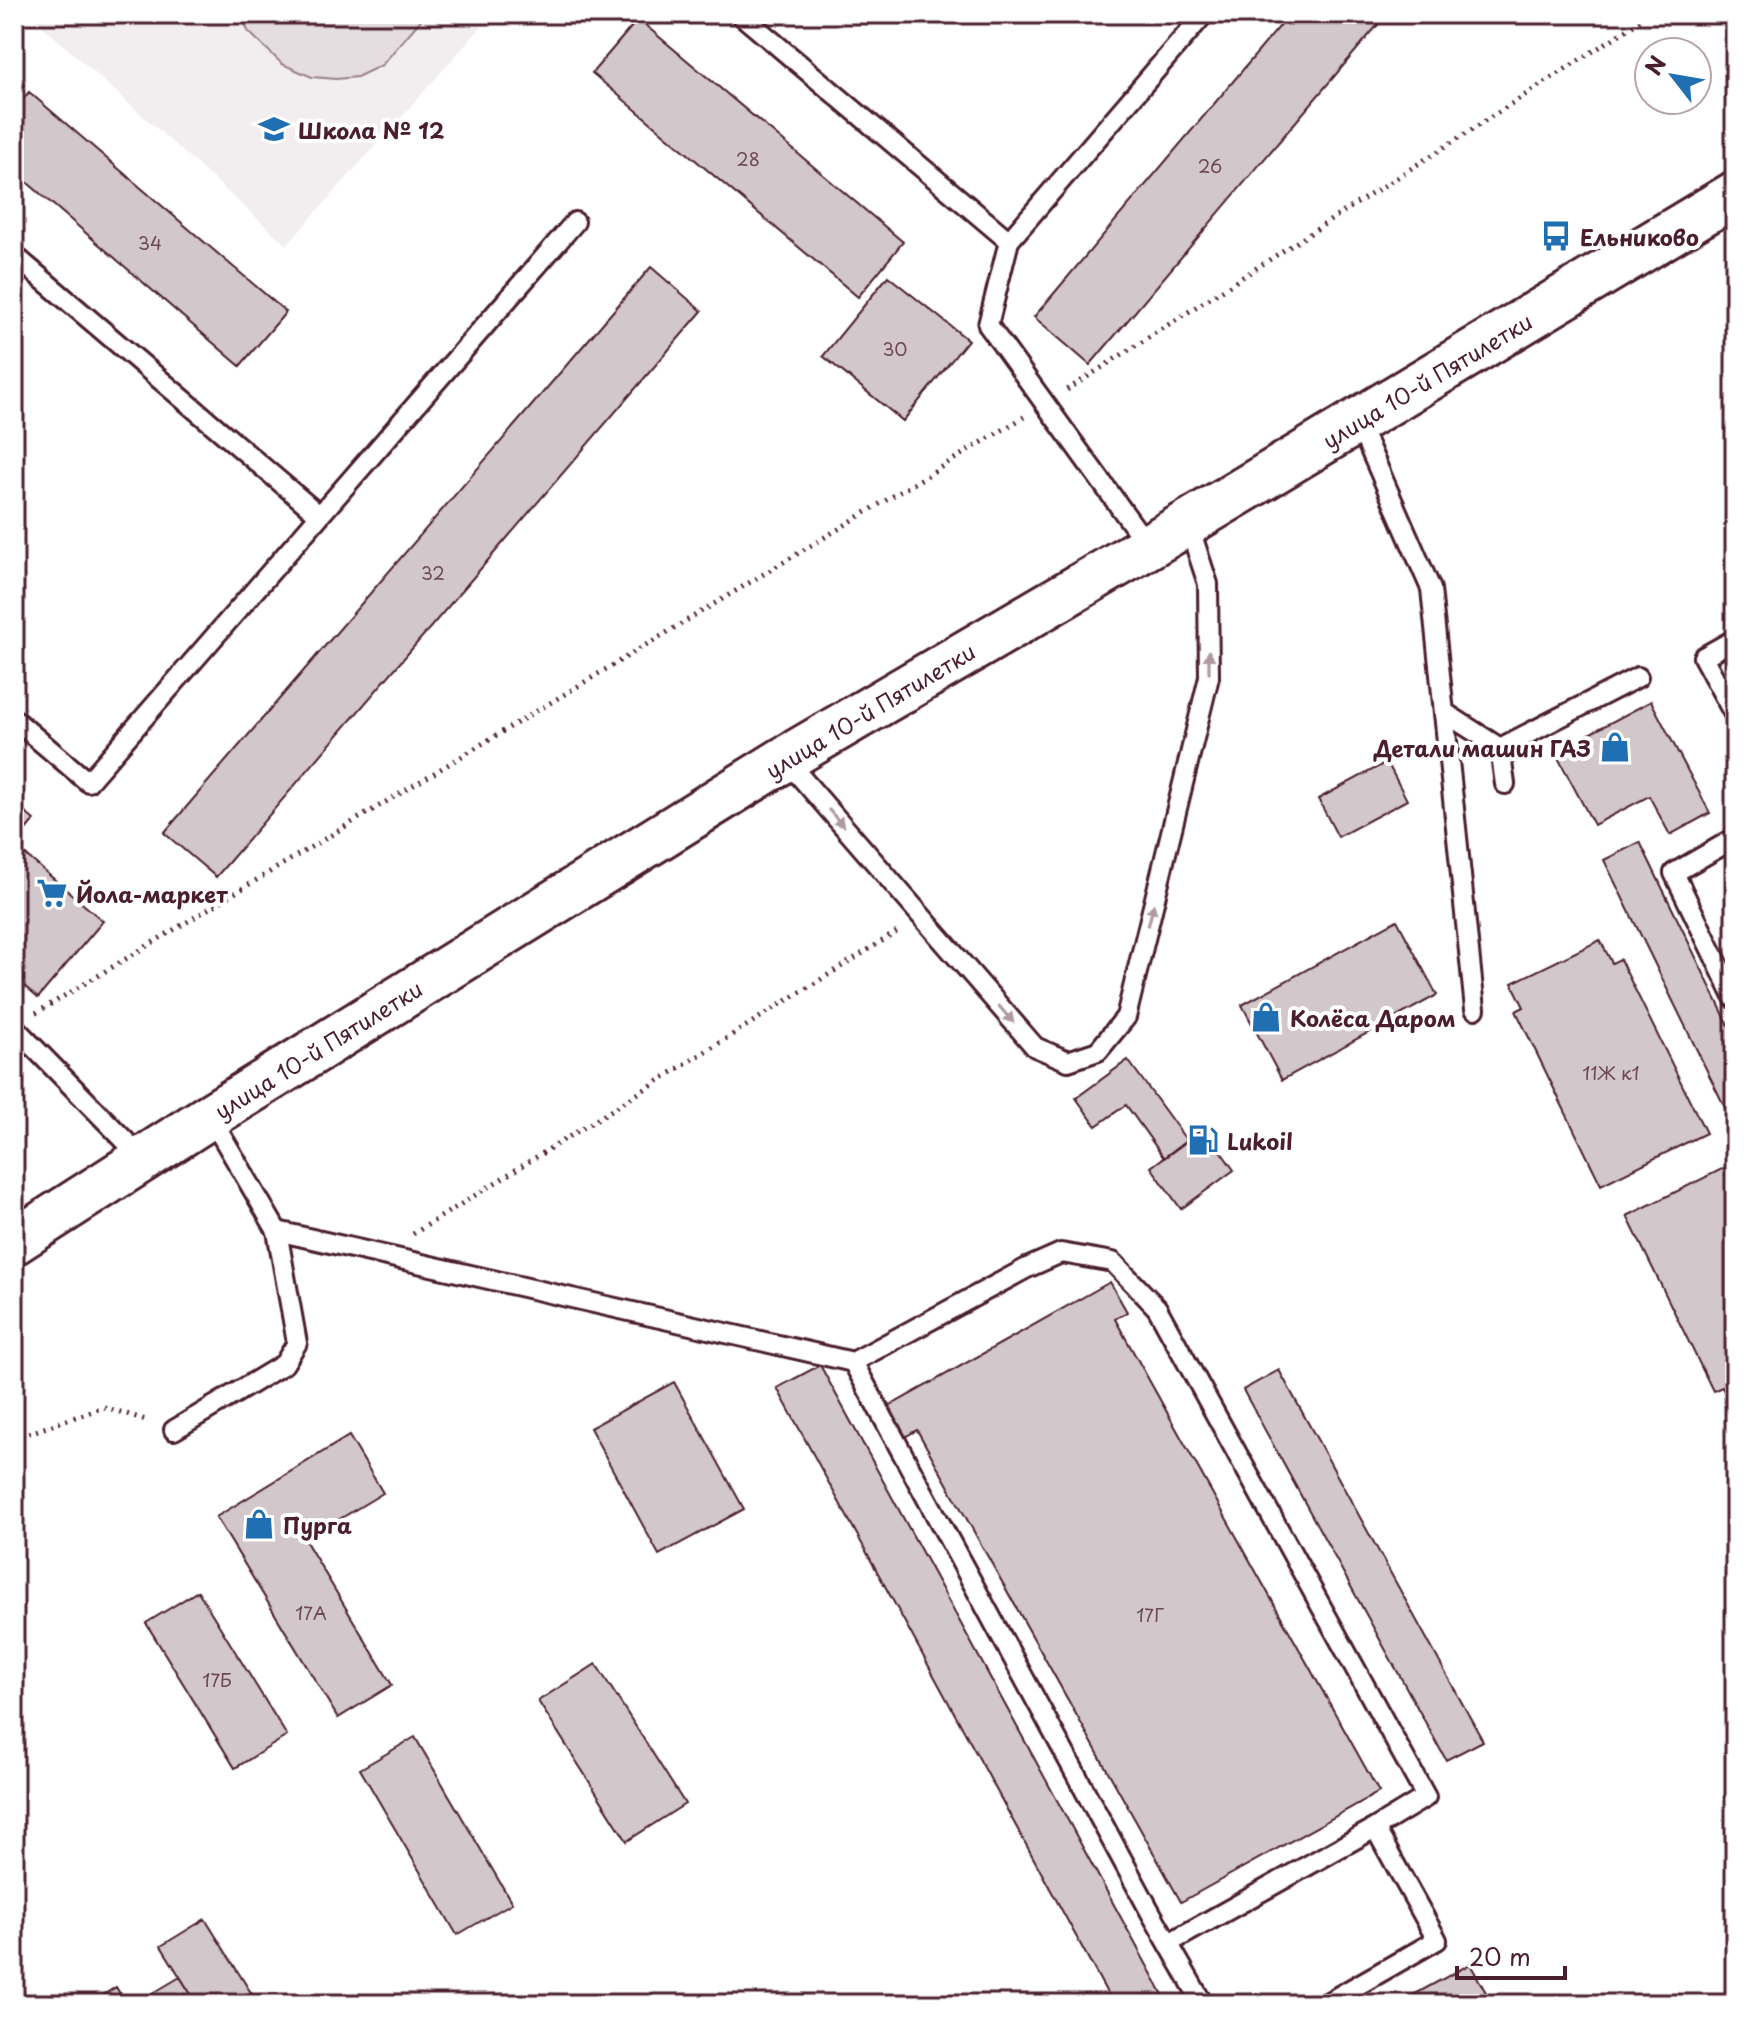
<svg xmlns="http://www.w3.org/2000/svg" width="1749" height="2018" font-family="'Playpen Sans',sans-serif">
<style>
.built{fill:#f2eeef}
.green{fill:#e5dee0;stroke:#987e86;stroke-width:2}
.building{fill:#d2c7cb;stroke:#4a1f2b;stroke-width:2}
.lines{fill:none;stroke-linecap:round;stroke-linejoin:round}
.lane-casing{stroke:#4a1f2b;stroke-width:24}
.secondary-casing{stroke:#4a1f2b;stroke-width:50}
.path{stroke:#4a1f2b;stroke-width:5;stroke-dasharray:2 6;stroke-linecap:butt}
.lane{stroke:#fff;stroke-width:18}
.secondary{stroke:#fff;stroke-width:44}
.oneway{fill:#ae9aa0}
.labels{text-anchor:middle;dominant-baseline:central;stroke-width:8;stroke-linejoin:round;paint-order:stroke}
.number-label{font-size:18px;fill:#6c4953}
.poi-label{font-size:22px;font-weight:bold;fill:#4a1f2b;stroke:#fff;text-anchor:start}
.street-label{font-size:22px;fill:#4a1f2b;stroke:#fff}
</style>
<rect width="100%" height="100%" fill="#fff"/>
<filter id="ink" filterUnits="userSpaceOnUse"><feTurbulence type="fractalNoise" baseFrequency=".0125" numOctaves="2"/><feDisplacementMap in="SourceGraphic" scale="16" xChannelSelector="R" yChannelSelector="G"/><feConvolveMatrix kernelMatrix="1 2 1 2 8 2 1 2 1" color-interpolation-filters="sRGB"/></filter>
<g filter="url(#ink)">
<path class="built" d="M29,14H493L287,245Z"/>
<path class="green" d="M241,14H426L382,65L357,77L336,79L312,77L282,64L248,31Z"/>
<path class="building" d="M1290,14H1387L1090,365L1034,317Z
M638,19L903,242L858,297L592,73Z
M29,92L286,312L240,366L14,171V110Z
M651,267L702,311L216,877L164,833Z
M888,276L968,340L903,421L823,356Z
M1651,701L1710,813L1670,835L1649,796L1594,825L1555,752Z
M1387,762L1407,800L1338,837L1318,799Z
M14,803L34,820L14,844Z
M1640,842L1735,1038V1128L1604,860Z
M14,845L103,921L38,998L14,977Z
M1397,920L1437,995L1282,1080L1242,1005Z
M1600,940L1612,963L1620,959L1706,1133L1601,1185L1516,1011L1524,1007L1512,983Z
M1128,1060L1187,1141L1164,1158L1126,1105L1096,1126L1076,1098Z
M1204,1128L1234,1170L1181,1209L1151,1167Z
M1732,1164L1735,1171V1409L1733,1410L1722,1387L1713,1391L1627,1216Z
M1110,1282L1127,1312L1115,1319L1379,1792L1181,1902L917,1430L905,1437L888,1407Z
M820,1365L1168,2004H1113L777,1388Z
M1279,1370L1483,1741L1446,1760L1243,1390Z
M674,1382L744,1509L659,1555L590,1428Z
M349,1436L383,1493L305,1540L392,1685L338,1718L216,1517Z
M198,1591L287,1736L235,1768L146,1623Z
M596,1664L685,1804L627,1841L538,1701Z
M415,1737L512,1903L457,1935L360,1769Z
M205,1919L258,2004H197L161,1946Z
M1470,1964L1489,1998L1479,2004H1397Z
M180,1977L197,2004H135Z
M116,1987L126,2004H89Z"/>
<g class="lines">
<g class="lane-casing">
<path id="lane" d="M740,14L1009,241
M14,255L319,515
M1358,422L1431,589L1475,1009
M1148,546L988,325L1009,241L1204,14
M1735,639L1703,657L1735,716
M1444,712L1500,748L1505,784
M14,719L88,782L575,222
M1500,748L1638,677
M785,759L1035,1047L1068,1061L1098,1051L1126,1017L1209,677L1208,584L1188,523
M1735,838L1674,873L1735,999
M14,1027L143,1159
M277,1231L853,1362L1027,1268L1061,1253L1113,1262L1157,1308L1426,1797L1375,1828L1437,1940L1325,2004
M853,1362L1151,1913L1203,2004
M174,1430L284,1364L297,1343L277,1231L210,1116
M1169,1943L1375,1828"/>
</g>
<g class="secondary-casing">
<path id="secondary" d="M14,1242L210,1116L785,759L1188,523L1735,194"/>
</g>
<path class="path" d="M1067,390L1651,14
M36,1013L1024,417
M413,1234L900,930
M14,1440L21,1436L104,1407L149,1421"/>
<use href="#lane" class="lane"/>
<use href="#secondary" class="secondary"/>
</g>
<defs><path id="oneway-solid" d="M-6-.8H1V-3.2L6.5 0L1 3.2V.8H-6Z" transform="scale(2)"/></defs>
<g class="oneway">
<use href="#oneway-solid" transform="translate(1209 662) rotate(-90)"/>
<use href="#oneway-solid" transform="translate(836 818) rotate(49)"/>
<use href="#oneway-solid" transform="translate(1151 915) rotate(-76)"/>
<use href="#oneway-solid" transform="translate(1006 1014) rotate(49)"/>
</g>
</g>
<defs>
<g id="school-bare" transform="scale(2.4)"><path d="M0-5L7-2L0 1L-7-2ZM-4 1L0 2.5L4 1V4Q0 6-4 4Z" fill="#1f6fb2" stroke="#fff" stroke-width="2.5" paint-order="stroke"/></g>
<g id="bus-bare" transform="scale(2.4)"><path d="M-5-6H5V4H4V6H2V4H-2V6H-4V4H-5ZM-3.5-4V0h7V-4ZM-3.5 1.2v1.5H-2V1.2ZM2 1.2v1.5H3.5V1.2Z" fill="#1f6fb2" stroke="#fff" stroke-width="2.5" paint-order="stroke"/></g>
<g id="shop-bare" transform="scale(2.4)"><path d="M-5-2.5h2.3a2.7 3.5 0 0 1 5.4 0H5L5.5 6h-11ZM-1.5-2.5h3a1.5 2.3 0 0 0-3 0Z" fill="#1f6fb2" stroke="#fff" stroke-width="2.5" paint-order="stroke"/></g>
<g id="supermarket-bare" transform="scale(2.4)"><path d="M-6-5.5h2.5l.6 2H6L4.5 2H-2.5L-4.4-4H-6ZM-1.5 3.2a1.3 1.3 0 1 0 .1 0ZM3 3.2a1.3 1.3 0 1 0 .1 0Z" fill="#1f6fb2" stroke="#fff" stroke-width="2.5" paint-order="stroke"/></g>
<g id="fuel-bare" transform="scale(2.4)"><path d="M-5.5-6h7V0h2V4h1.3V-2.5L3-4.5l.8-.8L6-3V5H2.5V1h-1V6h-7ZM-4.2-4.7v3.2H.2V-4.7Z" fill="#1f6fb2" stroke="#fff" stroke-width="2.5" paint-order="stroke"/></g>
</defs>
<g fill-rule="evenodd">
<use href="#school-bare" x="274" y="129"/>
<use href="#bus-bare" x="1556" y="236"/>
<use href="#shop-bare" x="1615" y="747"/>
<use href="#supermarket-bare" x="52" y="893"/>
<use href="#shop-bare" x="1266" y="1017"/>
<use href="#fuel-bare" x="1203" y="1140"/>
<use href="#shop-bare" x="259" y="1524"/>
</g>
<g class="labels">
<g class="number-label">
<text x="748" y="158">28</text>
<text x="1210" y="165">26</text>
<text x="150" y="242">34</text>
<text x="895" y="348">30</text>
<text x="433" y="572">32</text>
<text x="1611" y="1072">11Ж к1</text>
<text x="311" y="1612">17А</text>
<text x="1150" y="1614">17Г</text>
<text x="217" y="1679">17Б</text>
</g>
<g class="poi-label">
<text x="298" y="129">Школа № 12</text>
<text x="1580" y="236">Ельниково</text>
<text x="1591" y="747" text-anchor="end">Детали машин ГАЗ</text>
<text x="76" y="893">Йола-маркет</text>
<text x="1290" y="1017">Колёса Даром</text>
<text x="1227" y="1140">Lukoil</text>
<text x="283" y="1524">Пурга</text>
</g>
<g class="street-label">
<text transform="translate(1427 380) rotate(-31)">улица 10-й Пятилетки</text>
<text transform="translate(870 710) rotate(-31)">улица 10-й Пятилетки</text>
<text transform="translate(318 1049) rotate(-32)">улица 10-й Пятилетки</text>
</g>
</g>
<rect width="1749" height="2018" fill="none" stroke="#fff" stroke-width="48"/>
<rect x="24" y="24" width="1701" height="1970" fill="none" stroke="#4a1f2b" stroke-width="3" filter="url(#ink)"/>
<g transform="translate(1673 76) rotate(301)"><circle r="38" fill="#ffffff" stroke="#b7a5aa" stroke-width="2"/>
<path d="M0-6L14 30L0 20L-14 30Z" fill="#1f6fb2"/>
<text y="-12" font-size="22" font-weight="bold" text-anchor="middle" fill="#4a1f2b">N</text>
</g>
<path d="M1457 1966v12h108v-12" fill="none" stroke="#4a1f2b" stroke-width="4"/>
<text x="1469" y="1966" font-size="24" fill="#4a1f2b" stroke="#ffffff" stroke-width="6" paint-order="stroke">20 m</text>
</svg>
